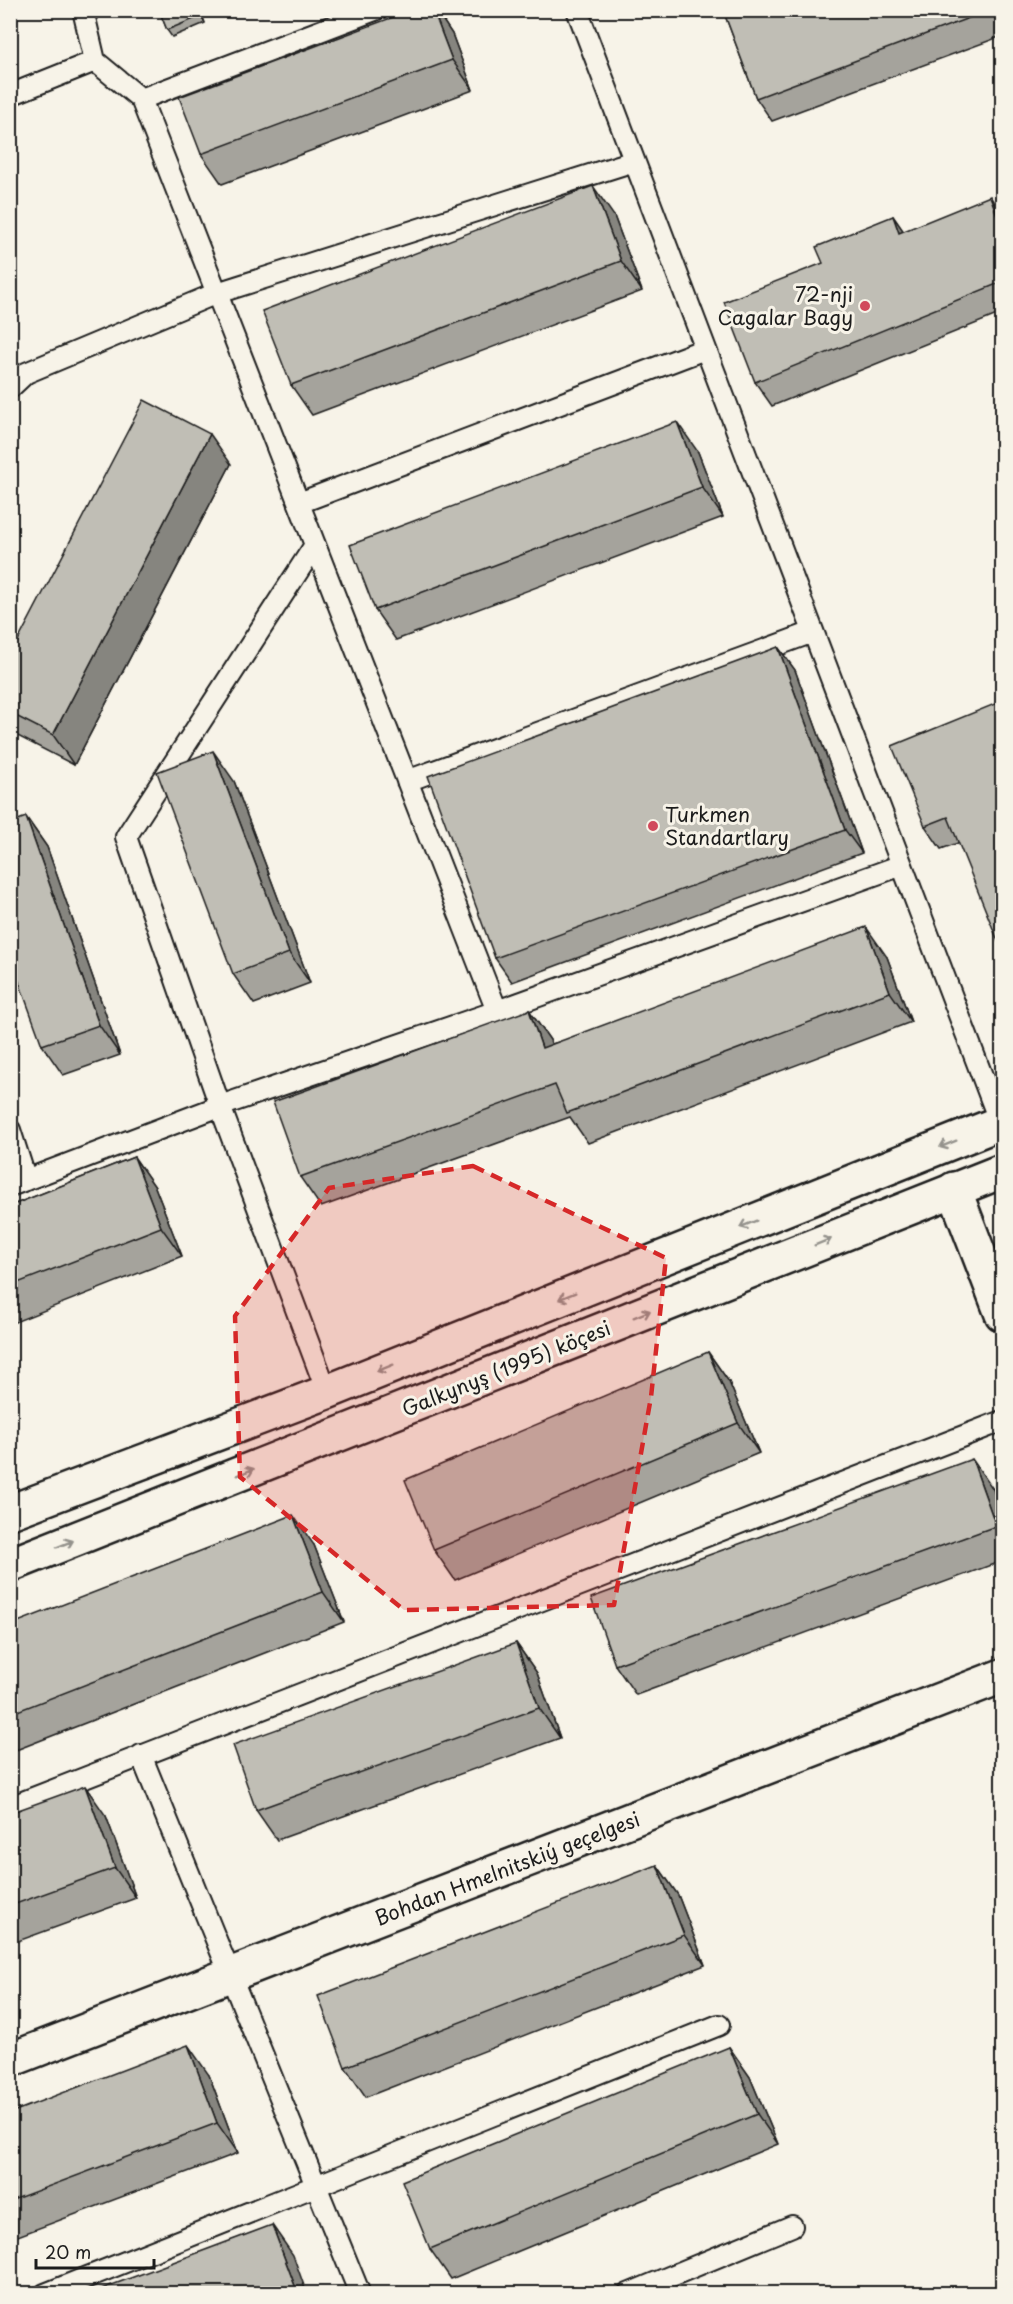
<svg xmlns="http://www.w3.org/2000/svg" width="1013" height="2304" font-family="'Playpen Sans',sans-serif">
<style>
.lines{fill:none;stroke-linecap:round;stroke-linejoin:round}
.lane-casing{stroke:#1c1c1c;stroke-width:24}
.street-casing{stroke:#1c1c1c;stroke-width:38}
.secondary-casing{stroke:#1c1c1c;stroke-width:38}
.lane{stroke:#f7f3e8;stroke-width:20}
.street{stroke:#f7f3e8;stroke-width:33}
.secondary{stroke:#f7f3e8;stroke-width:33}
.wall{fill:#a5a39c;stroke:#1c1c1c;stroke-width:1.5}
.shaded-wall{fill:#86857f;stroke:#1c1c1c;stroke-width:1.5}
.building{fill:#c0beb5;stroke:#1c1c1c;stroke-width:1.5}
.oneway{stroke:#94928c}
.marked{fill:#d62828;fill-opacity:0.2;stroke:#d62828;stroke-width:4.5;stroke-dasharray:12 8;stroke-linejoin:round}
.poi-dot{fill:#d1495b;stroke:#f7f3e8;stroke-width:2}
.labels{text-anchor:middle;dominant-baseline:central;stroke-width:6;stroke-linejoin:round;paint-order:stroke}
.poi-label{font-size:20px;fill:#1c1c1c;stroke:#f7f3e8;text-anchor:end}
.street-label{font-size:20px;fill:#1c1c1c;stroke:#f7f3e8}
</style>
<rect width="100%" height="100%" fill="#f7f3e8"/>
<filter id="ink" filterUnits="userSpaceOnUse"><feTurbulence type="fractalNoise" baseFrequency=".0167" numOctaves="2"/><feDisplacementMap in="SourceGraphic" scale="12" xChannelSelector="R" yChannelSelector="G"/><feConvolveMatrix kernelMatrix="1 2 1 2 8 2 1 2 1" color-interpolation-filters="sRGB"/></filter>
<g filter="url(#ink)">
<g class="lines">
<g class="lane-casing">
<path id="lane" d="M83,10L95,61
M577,10L1000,1123
M10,95L95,61L141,99
M10,388L26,373L217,293L634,161
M299,503L705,349
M315,545L126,837L220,1106L497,1011L141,99L375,10
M407,781L813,632
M497,1011L902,865
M10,1130L26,1180
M10,1186L220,1106L327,1392
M141,1755L360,2294
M10,1807L1002,1421
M45,2294L719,2025
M628,2294L792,2226"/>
</g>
<g class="street-casing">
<path id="street" d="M954,1189L1002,1314
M10,2060L1002,1676"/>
</g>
<g class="secondary-casing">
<path id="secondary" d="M10,1512L327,1392L1002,1122
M10,1565L1002,1171"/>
</g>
<use href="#lane" class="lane"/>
<use href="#street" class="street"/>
<use href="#secondary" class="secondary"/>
</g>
<path class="wall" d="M159,10H200L205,23L172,37L167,30Z
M412,10H436L452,34L473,90L222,184L201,154Z
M723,10H1002V36L772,121L756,98Z
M1002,215V313L772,406L755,382L823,263L893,216L903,231Z
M614,216L642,291L312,415L291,385Z
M698,452L723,517L396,640L375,610Z
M231,464L74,765L10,732V656Z
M778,647L795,670L862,853L512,982L495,958Z
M1002,701L958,843L941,849L925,826Z
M234,781L310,983L254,1004L233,974Z
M26,817L47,847L120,1055L63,1075L42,1045Z
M887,957L911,1022L588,1143L570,1117L321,1207L300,1177L529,1010L550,1040L551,1044Z
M134,1157L155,1187L182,1256L10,1324V1206Z
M708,1352L729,1382L759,1453L455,1580L434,1550Z
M993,1489L1002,1516V1561L636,1695L615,1665Z
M314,1545L344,1622L16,1750L10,1742V1625Z
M516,1643L537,1673L560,1738L277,1840L256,1810Z
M10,1813L106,1816L136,1898L10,1944Z
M657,1865L678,1895L705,1965L366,2097L345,2067Z
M729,2047L750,2077L778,2144L451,2279L430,2249Z
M209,2075L238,2153L10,2239V2113Z"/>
<path class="shaded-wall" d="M198,10H200L205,23L201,16Z
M433,10H436L452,34L473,90L452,60Z
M593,186L614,216L642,291L621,261Z
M990,196L1002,215V229Z
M893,216L909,239L899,233Z
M677,422L698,452L723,517L702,487Z
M210,434L231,464L74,765L53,735Z
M778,647L795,670L862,853L845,830Z
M213,751L234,781L310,983L289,953Z
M26,817L47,847L120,1055L99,1025Z
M866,927L887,957L911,1022L890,992Z
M529,1010L550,1040L563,1078L542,1048Z
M134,1157L155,1187L182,1256L161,1227Z
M708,1352L729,1382L759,1453L738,1423Z
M972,1459L993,1489L1002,1516V1535L996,1526Z
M293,1515L314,1545L344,1622L323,1592Z
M516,1643L537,1673L560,1738L539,1708Z
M85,1786L106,1816L136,1898L115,1868Z
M657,1865L678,1895L705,1965L684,1935Z
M188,2045L209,2075L238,2153L217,2123Z
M729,2047L750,2077L778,2144L757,2114Z
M272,2225L293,2255L307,2294H298Z"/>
<path class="building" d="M159,10H198L201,16L167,30Z
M412,10H433L452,60L201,154L179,97Z
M723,10H990L756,98Z
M593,186L621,261L291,385L262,311Z
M990,196L1002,229V282L755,382L724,302L823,263L816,247L893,216L899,233Z
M144,400L210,434L53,735L10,713V656Z
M677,422L702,487L375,610L350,545Z
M778,647L845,830L495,958L428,776Z
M1002,701V951L948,817L925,826L892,746Z
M213,751L289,953L233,974L157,772Z
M26,817L99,1025L42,1045L10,957V823Z
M866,927L890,992L567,1113L555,1085L300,1177L273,1102L529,1010L542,1048Z
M134,1157L161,1227L10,1286V1206Z
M708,1352L738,1423L434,1550L405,1480Z
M972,1459L996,1526L615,1665L591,1598Z
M293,1515L323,1592L10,1714V1625Z
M516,1643L539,1708L256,1810L233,1745Z
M85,1786L115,1868L10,1906V1813Z
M657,1865L684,1935L345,2067L318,1996Z
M188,2045L217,2123L10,2201V2113Z
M729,2047L757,2114L430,2249L402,2181Z
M272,2225L298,2294H88Z"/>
<defs><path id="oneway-shaft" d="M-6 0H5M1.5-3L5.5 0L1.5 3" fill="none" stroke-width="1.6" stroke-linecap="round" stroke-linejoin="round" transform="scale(1.5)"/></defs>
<g class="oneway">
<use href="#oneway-shaft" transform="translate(948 1144) rotate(158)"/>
<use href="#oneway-shaft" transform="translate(748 1224) rotate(158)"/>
<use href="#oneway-shaft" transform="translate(823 1242) rotate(-22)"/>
<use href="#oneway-shaft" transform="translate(567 1296) rotate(158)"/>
<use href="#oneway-shaft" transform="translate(642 1314) rotate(-22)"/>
<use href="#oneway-shaft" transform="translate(385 1368) rotate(158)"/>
<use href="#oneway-shaft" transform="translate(246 1472) rotate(-22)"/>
<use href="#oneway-shaft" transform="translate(65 1544) rotate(-22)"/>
</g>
</g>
<path class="marked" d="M473,1166L666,1258L651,1397L614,1605L404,1610L240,1477L235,1316L329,1188Z"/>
<g class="poi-dot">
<circle cx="865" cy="306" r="6"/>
<circle cx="653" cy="826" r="6"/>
</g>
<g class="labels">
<g class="poi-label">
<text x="853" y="294">72-nji<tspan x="853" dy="23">Cagalar Bagy</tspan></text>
<text x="665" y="814" text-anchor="start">Turkmen<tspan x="665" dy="23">Standartlary</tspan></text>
</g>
<g class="street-label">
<text transform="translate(506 1368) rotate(-22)">Galkynyş (1995) köçesi</text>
<text transform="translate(507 1868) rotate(-21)">Bohdan Hmelnitskiý geçelgesi</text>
</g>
</g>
<rect width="1013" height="2304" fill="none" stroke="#f7f3e8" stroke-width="36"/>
<rect x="18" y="18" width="977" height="2268" fill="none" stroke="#1c1c1c" stroke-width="2" filter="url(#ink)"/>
<path d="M36 2259v9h118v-9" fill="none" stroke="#1c1c1c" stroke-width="3"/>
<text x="45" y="2259" font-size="18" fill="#1c1c1c" stroke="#f7f3e8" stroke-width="4.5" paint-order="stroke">20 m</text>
</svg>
